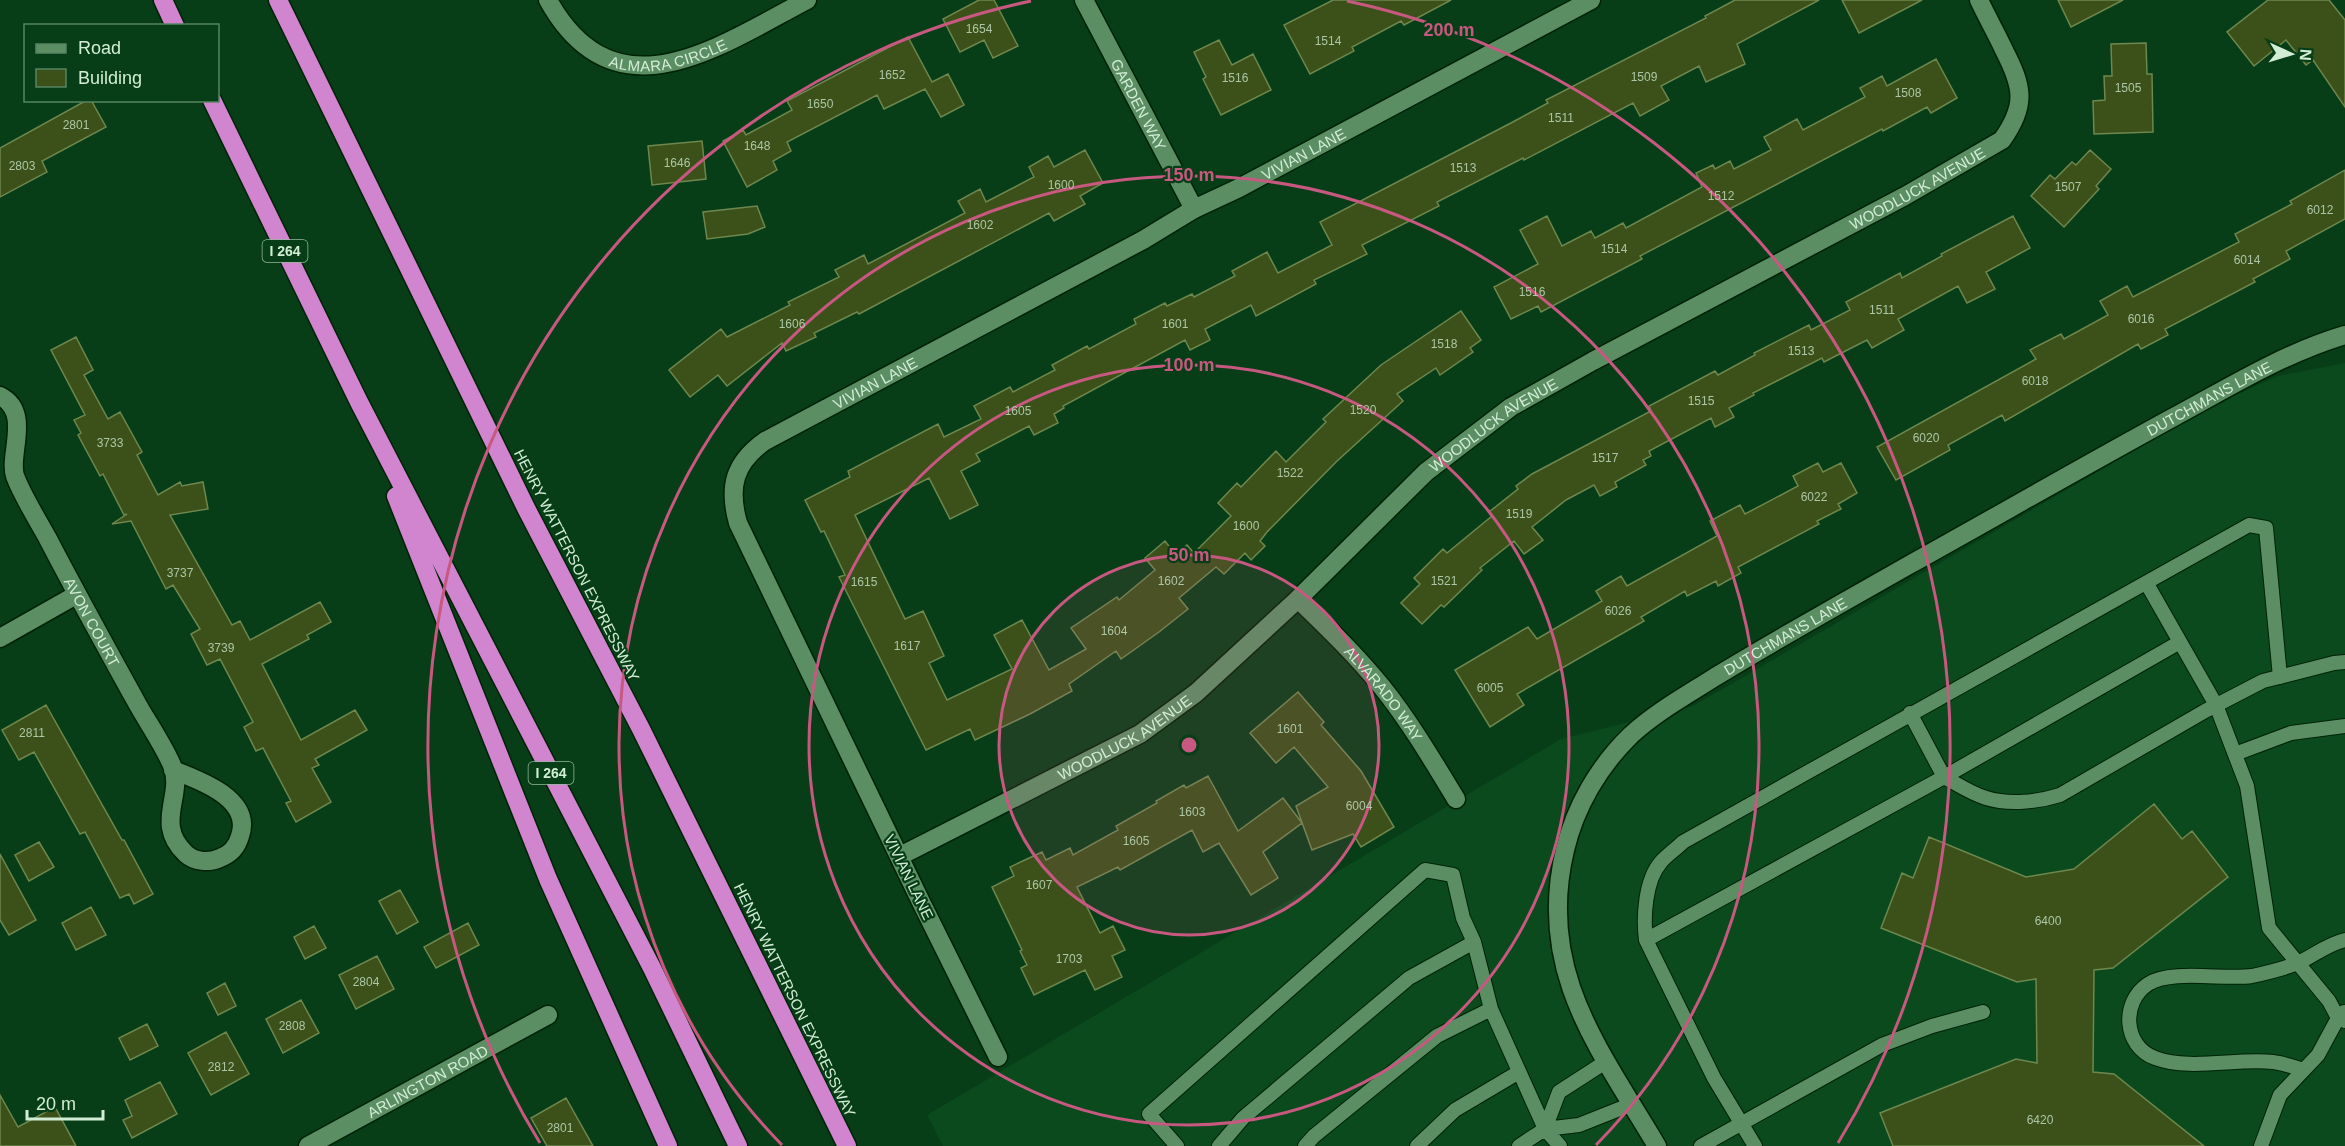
<svg xmlns="http://www.w3.org/2000/svg" width="2345" height="1146" font-family="Arial,sans-serif">
<style>
.built{fill:#0a4a1d}
.building{fill:#3b5119;stroke:#6e874f;stroke-width:1.5}
.lines{fill:none;stroke-linecap:round;stroke-linejoin:round}
.lane-casing{stroke:#002206;stroke-width:16}
.street-casing{stroke:#002206;stroke-width:21}
.highway-casing{stroke:#002206;stroke-width:21}
.lane{stroke:#5b8e63;stroke-width:14}
.street{stroke:#5b8e63;stroke-width:18}
.highway{stroke:#d285cf;stroke-width:18}
.ring{fill:none;stroke:#c75880;stroke-width:3}
.labels{text-anchor:middle;dominant-baseline:central;stroke-width:4.5;stroke-linejoin:round;paint-order:stroke}
.number-label{font-size:12px;fill:#acc6a6}
.shield{fill:#073e17;stroke:#95b89c;stroke-width:1.5}
.shield-label{font-size:14px;font-weight:bold;fill:#d2edd5}
.street-label{font-size:15px;fill:#d2edd5;stroke:#073e17}
.centre{fill:#c75880;stroke:#073e17;stroke-width:3}
.ring-label{font-size:18px;text-anchor:middle;font-weight:bold;fill:#c75880;stroke:#073e17;stroke-width:4.5;stroke-linejoin:round;paint-order:stroke}
</style>
<rect width="100%" height="100%" fill="#073e17"/>
<path class="built" d="M2345,363V1146H943L927,1115L1561,739L1693,706L2215,404L2278,376Z"/>
<path class="building" d="M979,0H994L1018,46L993,58L984,40L960,52L943,19Z
M1333,0H1451L1404,25L1401,21L1352,47L1354,51L1310,74L1284,25Z
M1735,0H1819L1737,44L1745,64L1706,82L1699,66L1661,86L1669,100L1640,116L1633,103L1524,160L1523,158L1437,202L1439,206L1362,245L1367,254L1314,280L1316,284L1256,316L1251,305L1205,329L1210,340L1190,350L1185,340L1063,406L1064,408L1054,414L1058,423L1034,435L1029,426L976,454L980,461L961,471L978,505L950,519L929,478L855,515L905,619L923,611L944,656L929,663L947,700L1012,669L994,635L1022,620L1049,670L1086,649L1071,628L1117,597L1119,600L1155,570L1145,558L1165,541L1175,554L1187,545L1194,553L1231,516L1218,503L1237,483L1241,487L1276,451L1286,462L1326,422L1323,419L1381,365L1461,311L1481,340L1470,348L1473,352L1440,375L1436,368L1397,394L1403,401L1336,462L1267,532L1260,541L1265,546L1251,560L1245,553L1224,574L1216,567L1179,598L1188,609L1159,632L1121,659L1116,651L1069,684L1072,691L1030,714L975,740L970,729L926,750L839,577L845,575L824,531L821,532L805,500L850,477L848,471L938,424L944,437L981,419L974,406L1010,387L1013,392L1055,370L1052,365L1087,346L1089,349L1136,324L1134,319L1165,303L1167,306L1192,294L1194,297L1235,276L1232,271L1267,252L1278,273L1332,245L1320,222L1509,124L1548,103L1546,100L1706,18L1705,16Z
M1842,0H1922L1859,33Z
M2058,0H2123L2071,27Z
M2268,0H2329L2345,20V107L2313,60L2306,65L2286,40L2254,66L2227,32Z
M908,37L932,82L948,74L964,105L941,117L925,89L884,109L877,95L787,142L791,151L773,161L777,170L747,187L723,141L743,130L746,135L792,110L787,101Z
M1219,40L1232,65L1253,54L1271,90L1221,115L1203,79L1206,77L1194,52Z
M2146,43L2147,74H2152L2153,132L2094,134L2093,101L2105,100L2104,76H2112L2111,44Z
M1936,59L1957,98L1931,113L1927,107L1883,131L1882,129L1640,256L1642,259L1541,312L1538,306L1511,319L1494,287L1538,264L1520,230L1547,216L1562,246L1591,231L1595,238L1623,223L1626,228L1702,187L1696,173L1713,165L1715,169L1730,161L1734,169L1771,150L1764,137L1797,119L1803,130L1865,97L1860,88L1882,76L1887,86Z
M87,100H91L106,127L42,161L47,172L0,197V148Z
M702,141L706,179L652,185L648,146Z
M1085,150L1103,183L1080,196L1085,204L1054,221L1049,213L859,314L857,312L814,333L816,337L786,351L782,343L727,386L718,375L690,397L669,370L721,329L727,337L790,305L788,302L839,277L835,270L864,255L868,264L965,213L958,201L980,189L986,202L1034,177L1029,167L1048,156L1054,167Z
M2090,150L2111,169L2096,186L2099,189L2064,227L2031,196L2050,175L2055,179L2072,162L2076,165Z
M2345,170V219L2286,251L2290,259L2253,279L2255,282L2165,329L2168,335L2141,349L2138,344L2005,421L2002,415L1948,445L1950,450L1896,480L1877,447L2036,359L2030,350L2061,334L2064,339L2108,315L2100,301L2127,286L2133,297L2239,242L2235,234L2292,204L2290,201Z
M757,206L765,227L748,234L707,239L703,212Z
M2013,216L2030,248L1986,272L1995,289L1967,303L1958,286L1898,319L1904,330L1872,348L1867,340L1824,362L1822,358L1753,393L1754,395L1729,408L1734,417L1715,427L1711,418L1649,451L1651,456L1643,460L1646,465L1615,482L1617,487L1600,496L1594,485L1566,500L1532,527L1543,540L1524,554L1514,541L1480,568L1482,570L1444,607L1441,605L1422,624L1401,603L1420,584L1414,578L1443,549L1447,553L1492,516L1489,512L1518,489L1516,486L1532,474L1651,411L1649,406L1715,371L1718,375L1755,355L1754,353L1809,325L1811,330L1850,310L1846,302L1900,273L1902,278L1942,256L1941,254Z
M76,337L93,370L84,375L108,419L120,412L142,452L137,455L158,495L180,482L182,486L203,482L208,509L170,515L232,625L240,621L250,640L320,602L331,622L307,635L309,639L262,664L301,740L355,710L367,730L315,759L319,765L312,768L331,802L296,822L286,803L291,801L263,748L256,751L244,727L253,722L220,659L207,665L191,634L200,629L173,585L166,589L131,521L112,524L127,514L124,515L103,474L100,476L78,435L81,433L74,420L85,415L51,350Z
M1818,463L1823,472L1841,463L1857,493L1838,504L1841,509L1817,521L1819,524L1738,567L1741,573L1718,586L1716,581L1687,596L1685,591L1641,617L1644,621L1517,694L1524,705L1490,727L1455,670L1528,627L1537,639L1602,601L1596,591L1621,576L1627,586L1717,536L1710,521L1740,505L1745,514L1798,486L1793,476Z
M1298,692L1324,722L1321,725L1361,771L1394,827L1361,847L1353,834L1312,850L1296,806L1328,787L1294,747L1276,763L1250,733Z
M46,705L122,840H124L153,894L134,904L129,894L120,898L85,832L80,834L34,752L19,760L2,730Z
M1208,776L1238,831L1283,798L1302,823L1263,852L1278,878L1251,895L1219,843L1203,852L1192,830L1120,870L1118,867L1077,887L1100,933L1113,926L1125,950L1112,956L1122,977L1095,990L1085,970L1034,995L1021,968L1027,965L1020,951L1022,950L992,887L1014,876L1010,867L1042,852L1046,860L1070,848L1073,855L1118,830L1116,826L1157,803L1156,801L1184,785L1186,788Z
M2154,804L2182,839L2192,831L2228,877L2113,968L2094,970L2093,1072L2114,1074L2204,1146H1893L1880,1113L2016,1059L2037,1063L2036,979L2017,982L1881,928L1902,873L1913,878L1929,837L2026,877L2074,869Z
M39,842L54,867L29,881L15,855Z
M0,854L36,920L9,935L0,920Z
M400,890L418,922L397,934L379,901Z
M91,907L106,935L76,950L62,923Z
M468,923L479,945L436,968L424,947Z
M314,926L326,948L305,959L294,937Z
M377,956L394,989L356,1009L339,975Z
M225,983L236,1006L218,1015L207,993Z
M301,1000L319,1033L283,1053L266,1019Z
M147,1024L158,1046L130,1060L119,1038Z
M226,1032L249,1074L211,1095L188,1053Z
M160,1082L177,1114L132,1138L123,1120L132,1116L125,1100Z
M0,1095L18,1127L55,1107L76,1146H0Z
M566,1098L593,1146H547L531,1118Z"/>
<g class="lines">
<g class="lane-casing">
<path id="lane" d="M2147,584L2216,705L2247,786L2269,928L2329,1001L2338,1018L2345,1021
M1910,713L1944,777L2180,642
M2235,754L2291,733L2345,726
M1646,940L1944,777C1957,784 1972,794 1986,798C2009,805 2038,802 2060,795L2205,711L2263,681L2334,663L2345,662
M2304,1070C2294,1067 2283,1063 2273,1062C2236,1058 2190,1071 2155,1058C2123,1046 2121,1002 2148,984C2171,969 2224,980 2252,976C2266,973 2287,968 2300,962C2316,954 2328,944 2345,940
M1545,1129L1559,1092L1607,1061
M1177,1146L1149,1114L1425,870L1453,875L1463,918L1474,942L1491,1009L1545,1129L1560,1146
M1219,1146L1243,1118L1409,978L1474,942
M1305,1146L1314,1136L1437,1036L1491,1009
M1417,1146L1455,1110L1519,1072
M1519,1146L1545,1129L1579,1125L1632,1104
M1701,1146L1882,1045L1932,1026L1983,1012
M1755,1146L1714,1078L1646,940C1643,918 1645,880 1661,862C1667,855 1676,849 1683,842L2249,525L2266,528L2280,677
M2261,1146L2280,1095L2318,1055L2338,1018L2344,1012"/>
</g>
<g class="street-casing">
<g id="street">
<path id="s1" d="M548,0C615,121 719,46 807,0"/>
<path id="s2" d="M1084,0L1194,209"/>
<path id="s3" d="M0,396C32,412 8,455 15,476C23,497 36,517 47,537C76,593 107,649 138,705C148,723 166,749 173,768C183,797 154,824 186,854C195,862 209,863 220,858C231,854 237,847 240,836C253,799 199,780 173,770"/>
<path id="s4" d="M1298,599C1327,627 1356,655 1382,687C1410,722 1433,761 1456,799"/>
<path d="M0,638L76,595"/>
<path id="s5" d="M900,856L1140,734L1196,693L1298,599L1426,472L1511,407L1593,361L1905,196L2002,140C2027,105 2023,87 2004,50C1996,33 1987,17 1979,0"/>
<path id="s6" d="M998,1057L921,902L738,523C728,487 734,463 765,441L1143,240L1194,209L1239,188L1591,0"/>
<path id="s7" d="M308,1146L548,1015"/>
<path id="s8" d="M1657,1146C1599,1048 1536,971 1565,850C1575,807 1599,766 1631,735C1656,712 1687,695 1715,677C1779,638 1844,602 1909,565C1997,516 2084,466 2172,418C2228,388 2284,353 2345,335"/>
</g>
</g>
<g class="highway-casing">
<path id="highway" d="M163,0L175,26
M278,0L526,508L641,729L847,1146
M212,100L359,402L652,968L738,1146
M396,496L548,879L668,1146"/>
</g>
<use href="#lane" class="lane"/>
<use href="#street" class="street"/>
<use href="#highway" class="highway"/>
</g>
<circle cx="1189" cy="745" r="190" fill="#c75880" fill-opacity=".12"/>
<g class="ring">
<circle cx="1189" cy="745" r="190"/>
<circle cx="1189" cy="745" r="380"/>
<path d="M782 1145A570 570 0 1 1 1596 1145"/>
<path d="M540 1143A761 761 0 0 1 1031 1M1347 1A761 761 0 0 1 1838 1143"/>
</g>
<g class="labels">
<g class="number-label">
<text x="979" y="29">1654</text>
<text x="1328" y="41">1514</text>
<text x="892" y="75">1652</text>
<text x="1644" y="77">1509</text>
<text x="1235" y="78">1516</text>
<text x="2128" y="88">1505</text>
<text x="1908" y="93">1508</text>
<text x="820" y="104">1650</text>
<text x="1561" y="118">1511</text>
<text x="76" y="125">2801</text>
<text x="757" y="146">1648</text>
<text x="677" y="163">1646</text>
<text x="22" y="166">2803</text>
<text x="1463" y="168">1513</text>
<text x="1061" y="185">1600</text>
<text x="2068" y="187">1507</text>
<text x="1721" y="196">1512</text>
<text x="2320" y="210">6012</text>
<text x="980" y="225">1602</text>
<text x="1614" y="249">1514</text>
<text x="2247" y="260">6014</text>
<text x="1532" y="292">1516</text>
<text x="1882" y="310">1511</text>
<text x="2141" y="319">6016</text>
<text x="792" y="324">1606</text>
<text x="1175" y="324">1601</text>
<text x="1444" y="344">1518</text>
<text x="1801" y="351">1513</text>
<text x="2035" y="381">6018</text>
<text x="1701" y="401">1515</text>
<text x="1363" y="410">1520</text>
<text x="1018" y="411">1605</text>
<text x="1926" y="438">6020</text>
<text x="110" y="443">3733</text>
<text x="1605" y="458">1517</text>
<text x="1290" y="473">1522</text>
<text x="1814" y="497">6022</text>
<text x="1519" y="514">1519</text>
<text x="1246" y="526">1600</text>
<text x="180" y="573">3737</text>
<text x="1171" y="581">1602</text>
<text x="1444" y="581">1521</text>
<text x="864" y="582">1615</text>
<text x="1618" y="611">6026</text>
<text x="1114" y="631">1604</text>
<text x="907" y="646">1617</text>
<text x="221" y="648">3739</text>
<text x="1490" y="688">6005</text>
<text x="1290" y="729">1601</text>
<text x="32" y="733">2811</text>
<text x="1359" y="806">6004</text>
<text x="1192" y="812">1603</text>
<text x="1136" y="841">1605</text>
<text x="1039" y="885">1607</text>
<text x="2048" y="921">6400</text>
<text x="1069" y="959">1703</text>
<text x="366" y="982">2804</text>
<text x="292" y="1026">2808</text>
<text x="221" y="1067">2812</text>
<text x="2040" y="1120">6420</text>
<text x="560" y="1128">2801</text>
</g>
<g class="shield">
<rect x="262.5" y="240" width="45" height="22" rx="4.5"/>
<rect x="528.5" y="762" width="45" height="22" rx="4.5"/>
</g>
<g class="shield-label">
<text x="285" y="251">I 264</text>
<text x="551" y="773">I 264</text>
</g>
<g class="street-label">
<text stroke="none"><textPath href="#s1" startOffset="148">ALMARA CIRCLE</textPath></text>
<text stroke="none"><textPath href="#s2" startOffset="118">GARDEN WAY</textPath></text>
<text stroke="none"><textPath href="#s6" startOffset="1298">VIVIAN LANE</textPath></text>
<text stroke="none"><textPath href="#s5" startOffset="1226">WOODLUCK AVENUE</textPath></text>
<text stroke="none"><textPath href="#s6" startOffset="812">VIVIAN LANE</textPath></text>
<text stroke="none"><textPath href="#s8" startOffset="1124">DUTCHMANS LANE</textPath></text>
<text stroke="none"><textPath href="#s5" startOffset="740">WOODLUCK AVENUE</textPath></text>
<text transform="translate(577 565) rotate(63)">HENRY WATTERSON EXPRESSWAY</text>
<text stroke="none"><textPath href="#s3" startOffset="252">AVON COURT</textPath></text>
<text stroke="none"><textPath href="#s8" startOffset="638">DUTCHMANS LANE</textPath></text>
<text stroke="none"><textPath href="#s4" startOffset="128">ALVARADO WAY</textPath></text>
<text stroke="none"><textPath href="#s5" startOffset="254">WOODLUCK AVENUE</textPath></text>
<text transform="translate(909 877) rotate(64)">VIVIAN LANE</text>
<text transform="translate(795 1000) rotate(64)">HENRY WATTERSON EXPRESSWAY</text>
<text stroke="none"><textPath href="#s7" startOffset="136">ARLINGTON ROAD</textPath></text>
</g>
</g>
<circle cx="1189" cy="745" r="9" class="centre"/>
<g class="ring-label">
<text x="1449" y="36">200 m</text>
<text x="1189" y="181">150 m</text>
<text x="1189" y="371">100 m</text>
<text x="1189" y="561">50 m</text>
</g>
<rect x="24" y="24" width="195" height="78" fill="#073e17" stroke="#588463" stroke-width="1.5"/>
<rect x="36" y="44" width="30" height="9" fill="#5b8e63" stroke="#588463" stroke-width="1.5"/>
<text x="78" y="54" font-size="18" fill="#d2edd5">Road</text>
<rect x="36" y="69" width="30" height="18" fill="#3b5119" stroke="#588463" stroke-width="1.5"/>
<text x="78" y="84" font-size="18" fill="#d2edd5">Building</text>
<g transform="translate(2291 54) rotate(94)" stroke="#073e17" stroke-width="4.5" paint-order="stroke">
<path d="M0-4.5L10 22L0 15L-10 22Z" fill="#d2edd5"/>
<text y="-9" font-size="16" font-weight="bold" text-anchor="middle" fill="#d2edd5">N</text>
</g>
<path d="M27 1110v9h76v-9" fill="none" stroke="#d2edd5" stroke-width="3"/>
<text x="36" y="1110" font-size="18" fill="#d2edd5" stroke="#073e17" stroke-width="4.5" paint-order="stroke">20 m</text>
</svg>
